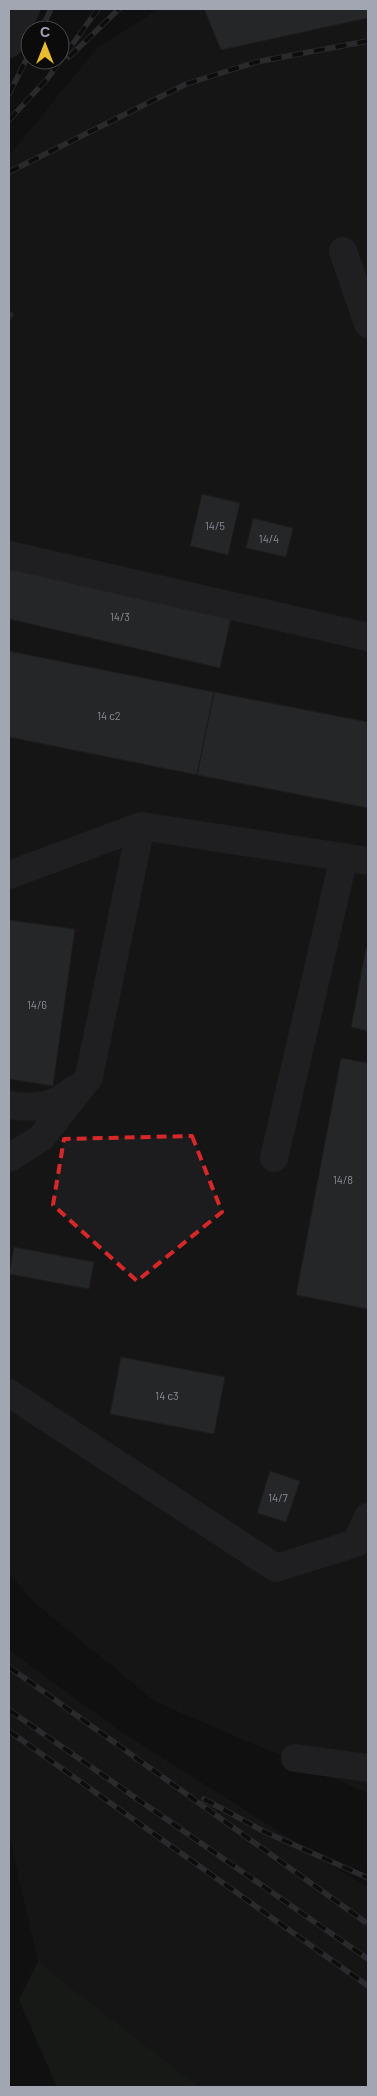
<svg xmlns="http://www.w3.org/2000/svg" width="377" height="2096" font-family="Barlow,sans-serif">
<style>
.built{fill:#1c1c1e}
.green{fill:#1d241e}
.building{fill:#3f4044;stroke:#2b2a2d}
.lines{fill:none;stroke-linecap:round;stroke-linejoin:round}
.minor{stroke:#313236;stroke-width:28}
.rail-casing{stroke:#4a4b51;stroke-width:5.5}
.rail{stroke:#0b0b0c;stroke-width:4;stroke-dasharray:11;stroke-linecap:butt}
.marked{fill:none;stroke:#d62828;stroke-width:4;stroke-dasharray:10 6;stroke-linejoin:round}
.labels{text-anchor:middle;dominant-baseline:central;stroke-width:5;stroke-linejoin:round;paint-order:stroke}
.number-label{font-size:11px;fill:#898c96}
</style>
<rect width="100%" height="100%" fill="#101011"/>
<path class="built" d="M159,9H368V1793L156,1702L36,1604L9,1573V156L97,48Z
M9,1650L120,1731L368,1888V2087H199L38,1962L9,1834Z"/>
<path class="green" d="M38,1962L199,2087H57L19,2000Z"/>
<path class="building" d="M204,9H368V18L221,50Z
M9,311L14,314L9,322Z
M202,494L240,503L228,555L190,546Z
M253,518L293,528L286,557L246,548Z
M9,561L232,613L220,668L9,619Z
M9,651L214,692L197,775L9,737Z
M214,692L368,722V808L197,775Z
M9,920L75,929L53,1086L9,1079Z
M366,948L368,949V1031L351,1027Z
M341,1058L368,1063V1309L296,1295Z
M14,1247L94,1262L89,1289L9,1274Z
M121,1357L225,1377L214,1434L110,1414Z
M270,1471L300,1481L286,1522L257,1513Z"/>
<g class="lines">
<path class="minor" d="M9,44L26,9
M343,251L368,324
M9,555L368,637
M9,875L141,826
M9,1105C35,1109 55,1107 75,1089
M9,1158L41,1138L89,1077L141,826L368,861
M274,1158L344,857
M9,1393L276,1568L356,1543L368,1517
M295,1758L368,1768"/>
<g class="rail-casing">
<path id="rail" d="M41,30L51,9
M69,57L119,9
M9,94L30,52
M9,120L48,78L98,9
M9,172L186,84L256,62L368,41
M9,1667L368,1924
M9,1710L368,1959
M9,1731L368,1986
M204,1799L263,1831L368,1878"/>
</g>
<use href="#rail" class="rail"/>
</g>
<path d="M0 0H377V2096H0ZM192,1136L222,1212L137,1281L53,1205L64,1139Z" fill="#101011" fill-opacity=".55" fill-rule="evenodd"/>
<path class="marked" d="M192,1136L222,1212L137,1281L53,1205L64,1139Z"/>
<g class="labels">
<g class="number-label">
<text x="215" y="525">14/5</text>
<text x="269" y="538">14/4</text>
<text x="120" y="616">14/3</text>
<text x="109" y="715">14 с2</text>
<text x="37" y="1004">14/6</text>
<text x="343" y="1179">14/8</text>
<text x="167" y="1395">14 с3</text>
<text x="278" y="1497">14/7</text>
</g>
</g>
<rect width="377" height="2096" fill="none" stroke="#a2a5b2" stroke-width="20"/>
<g transform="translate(45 45)"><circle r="24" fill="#0b0b0c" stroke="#47494e"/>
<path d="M0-4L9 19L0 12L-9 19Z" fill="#e9bc30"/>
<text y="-8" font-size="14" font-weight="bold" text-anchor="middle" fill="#a2a5b2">С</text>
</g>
</svg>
